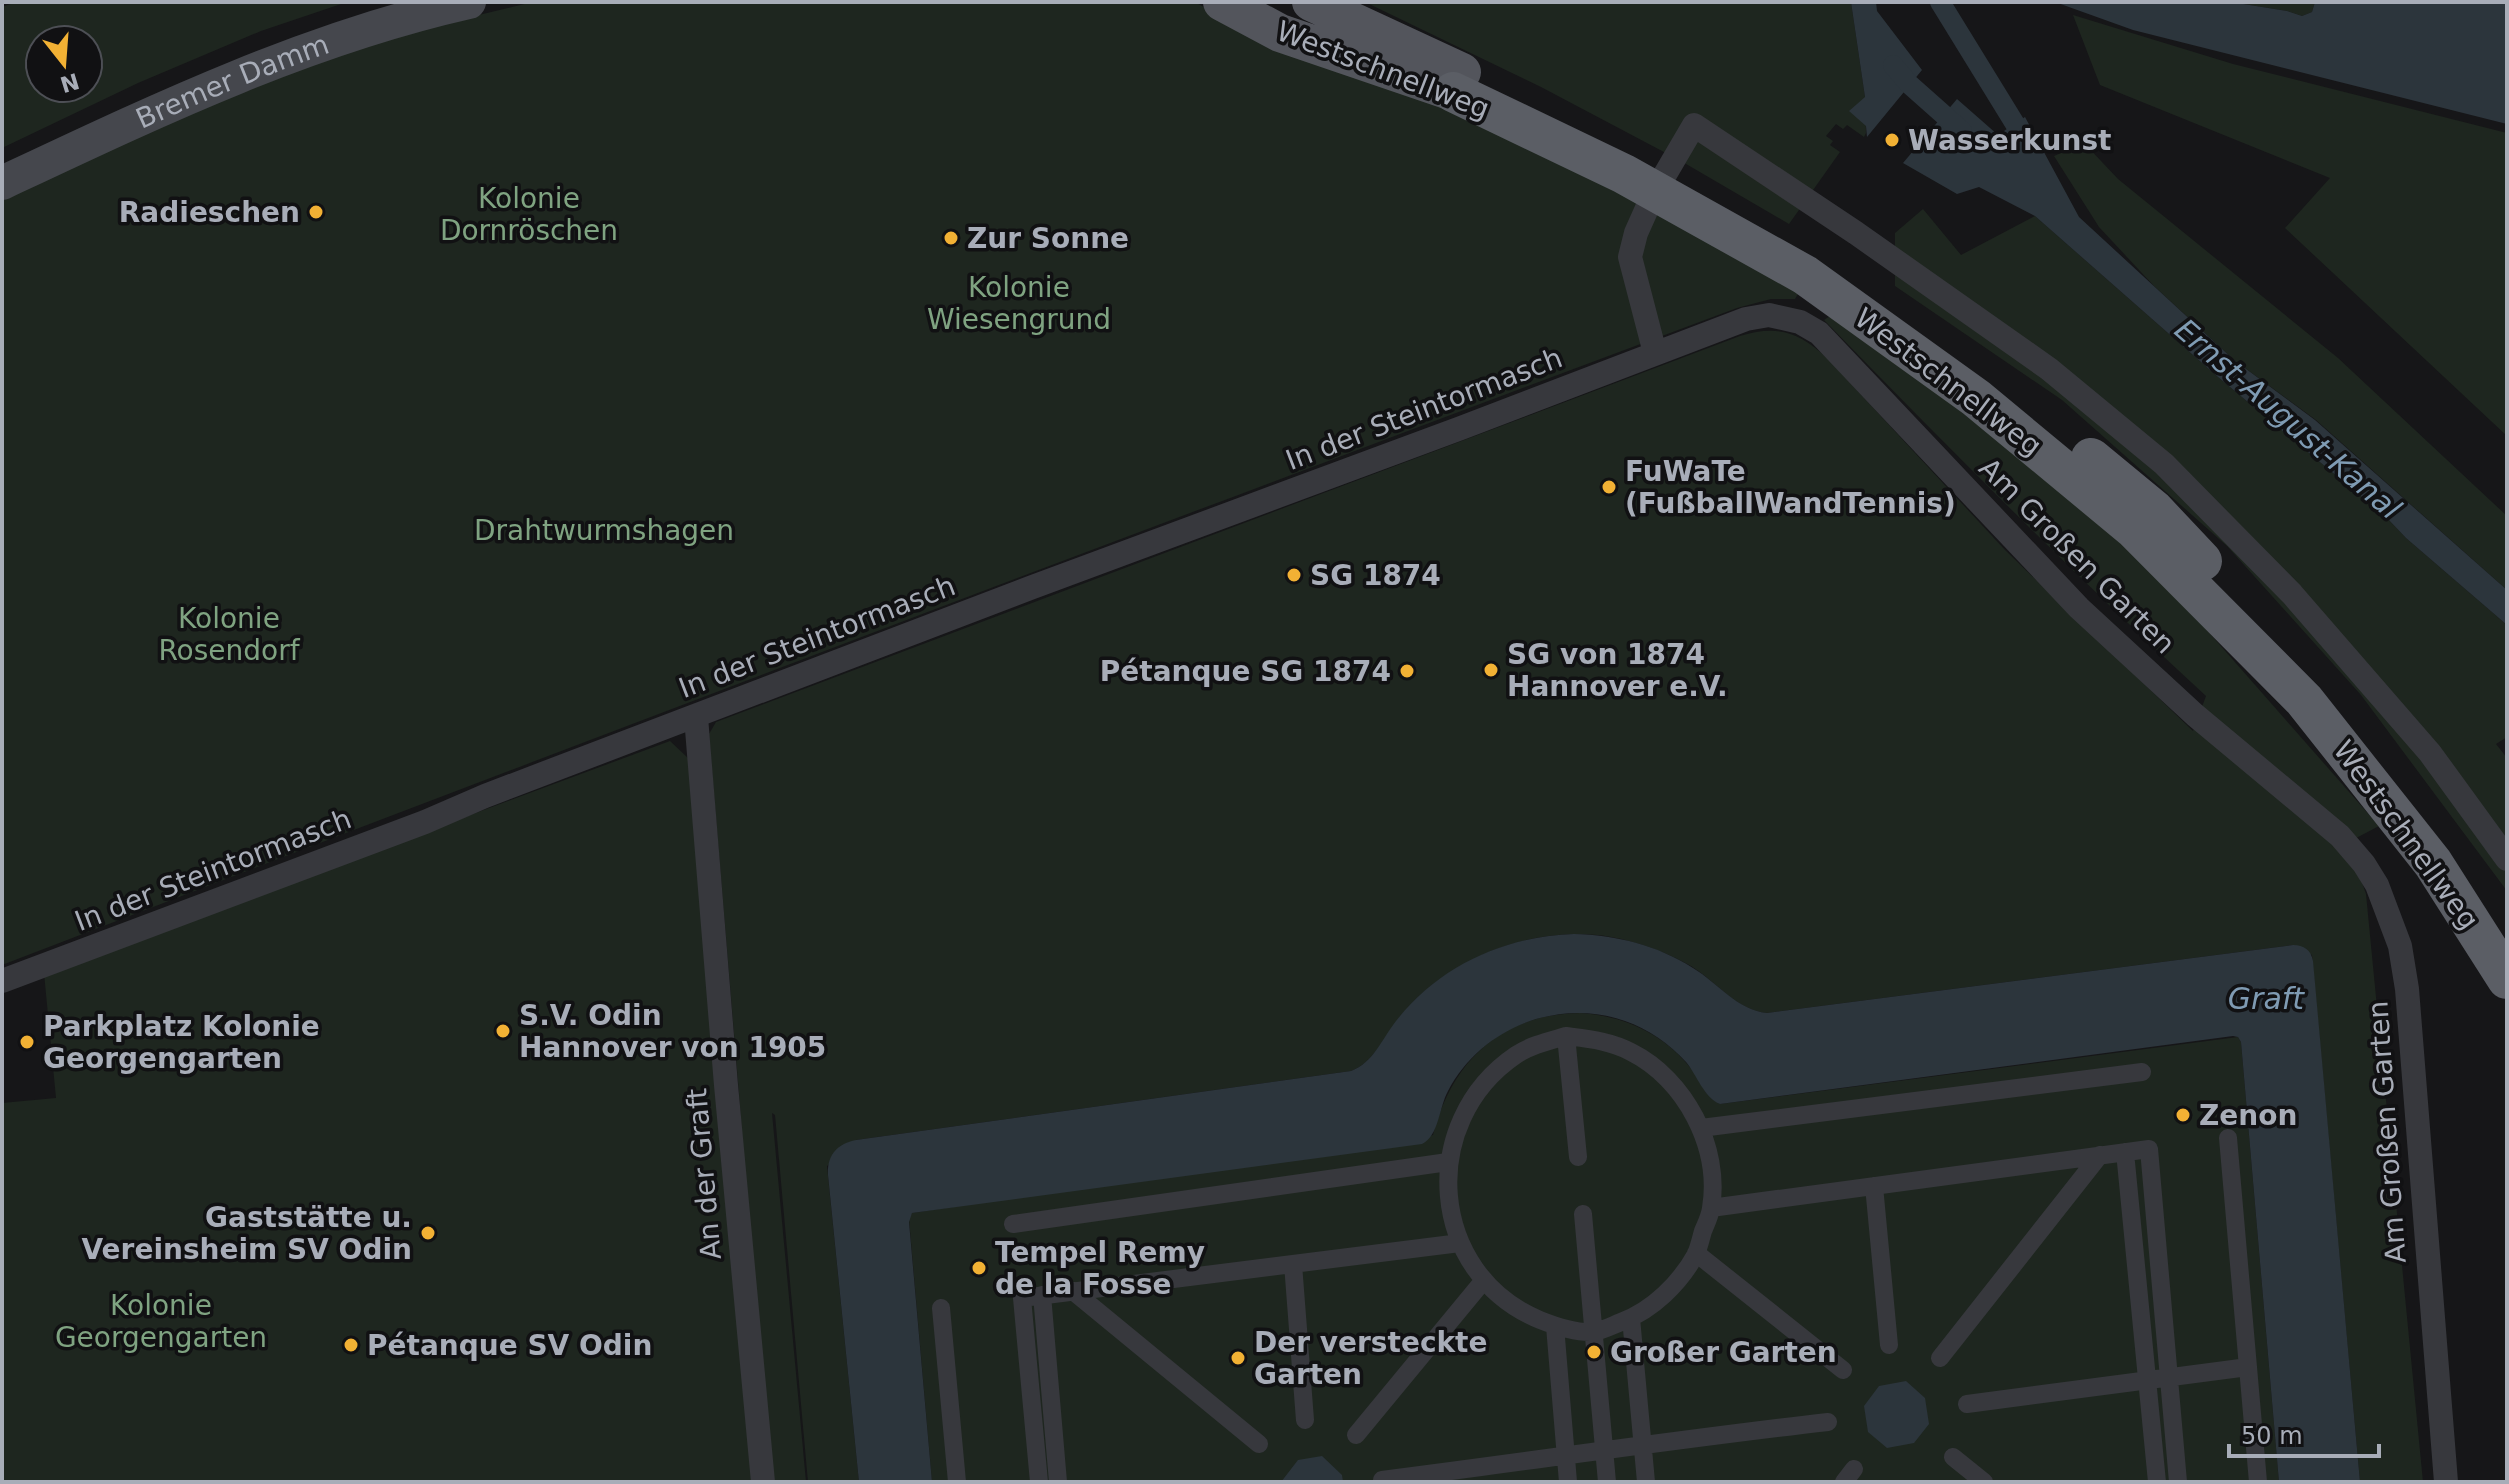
<svg xmlns="http://www.w3.org/2000/svg" width="2509" height="1484" font-family="'DejaVu Sans',sans-serif">
<style>
.green{fill:#1e261f;fill-rule:evenodd}
.water{fill:#2c353c}
.lines{fill:none;stroke-linecap:round;stroke-linejoin:round}
.canal{stroke:#2c353c;stroke-width:20}
.pedestrian{stroke:#37383d;stroke-width:18}
.minor{stroke:#37383d;stroke-width:24}
.secondary{stroke:#45474d;stroke-width:34}
.primary{stroke:#53555c;stroke-width:38}
.trunk{stroke:#5b5e65;stroke-width:40}
.poi-dot{fill:#f2b134;stroke:#111113;stroke-width:3}
.labels{text-anchor:middle;dominant-baseline:central;stroke-width:7;stroke-linejoin:round;paint-order:stroke}
.street-label{font-size:28px;fill:#a8adb8;stroke:#111113}
.poi-label{font-size:28px;font-weight:bold;fill:#a8adb8;stroke:#111113;text-anchor:start}
.park-label{font-size:28px;fill:#7fa381;stroke:#111113}
.water-label{font-size:30px;font-style:italic;fill:#7f9bb3;stroke:#111113}
</style>
<rect width="100%" height="100%" fill="#161618"/>
<path class="green" d="M16,2H347L261,31L138,83L2,148V7ZM40,40H88V88H40Z
M533,2H1195L1226,20L1508,131L1802,287L1795,299H1771L1737,308C1158,524 579,743 2,965V200L62,170L288,72L404,33Z
M1365,2H1851L1865,97L1866,133L1864,137L1847,125L1843,129L1836,124L1826,136L1833,141L1830,145L1840,152L1789,224L1681,161L1541,87Z
M2231,2H2315L2312,12L2302,16L2287,11Z
M2073,15L2233,64L2507,133V436L2285,228L2330,178L2100,85Z
M2084,143L2118,179L2338,358L2507,516V590L2316,420L2234,360L2154,286L2099,227L2054,156Z
M1923,209L1961,255L2035,216L2218,377L2387,518L2406,538L2507,625V737L2496,744L2507,758V891L2361,695L2227,546L2062,400L1895,286V233Z
M1836,312L2140,554L2379,826L2341,846L2357,868L2366,894L2423,1482H2360L2312,955L2293,945L1767,1013C1736,1010 1717,982 1691,966C1666,952 1639,942 1611,937C1537,924 1451,956 1403,1013C1387,1032 1375,1062 1351,1071L856,1140L827,1166L859,1482H808L775,1115L772,1113L806,1482H768L739,1093L709,734L716,722L1740,336C1777,325 1798,331 1827,358L2005,550L2193,731L2206,696C2074,575 1949,448 1824,320Z
M670,741L689,759L753,1482H2V1103L56,1098L44,973Z
M1580,1013C1625,1016 1665,1034 1693,1071C1701,1083 1706,1098 1720,1104L2238,1037L2241,1042L2279,1482H932L909,1219L912,1213L1433,1135C1452,1061 1501,1014 1580,1013Z"/>
<path class="water" d="M1851,2H1876L1877,11L1922,70L1867,137L1866,126L1849,111L1865,97Z
M2055,2H2231L2287,11L2302,16L2312,12L2315,2H2507V124L2133,30Z
M1957,99L1998,135L2025,117L2079,217L2234,360L2315,420L2507,590V625L2406,538L2387,518L2218,377L2035,216L1979,187L1957,194L1903,163Z
M1574,934C1616,935 1657,945 1693,968C1718,983 1737,1010 1767,1013L2293,945C2304,945 2311,950 2313,961L2360,1482H2279L2241,1042L2238,1037L2233,1036L1720,1104C1704,1098 1697,1075 1686,1062C1670,1044 1648,1029 1625,1021C1558,997 1481,1028 1448,1091C1439,1107 1439,1136 1422,1144L912,1213L909,1222L932,1482H859L828,1175C827,1155 837,1144 856,1140L1351,1071C1373,1063 1382,1039 1396,1021C1439,966 1505,936 1574,934Z
M1906,1381L1925,1398L1929,1424L1914,1443L1887,1448L1868,1432L1864,1406L1879,1386Z
M1322,1456L1342,1475L1343,1482H1281L1298,1460Z"/>
<g class="lines">
<path class="canal" d="M1940,2L2028,145
M1893,65L1909,84L1962,131"/>
<path class="pedestrian" d="M1566,1036C1589,1039 1610,1041 1631,1052C1685,1079 1721,1147 1711,1208C1710,1216 1706,1224 1703,1231C1701,1238 1699,1247 1696,1254C1680,1283 1653,1310 1621,1322C1613,1325 1602,1331 1593,1332C1576,1333 1555,1326 1540,1320C1428,1274 1417,1122 1516,1055C1531,1045 1549,1041 1566,1036Z
M1566,1036L1578,1157
M1701,1128L2142,1072
M2228,1138L2258,1482
M2125,1152L2157,1482
M1874,1186L1889,1345
M1711,1208L2149,1149L2178,1482
M1583,1214L1607,1482
M1013,1224L1448,1162
M1696,1253L1843,1370
M1293,1264L1305,1420
M1073,1291L1259,1444
M1042,1295L1058,1482
M941,1308L957,1482
M1631,1318L1646,1482
M1555,1326L1568,1482
M1940,1358L2100,1155
M1967,1404L2248,1367
M1356,1435L1484,1280
M1953,1457L1984,1482
M1382,1480C1531,1461 1679,1439 1828,1422
M1039,1482L1022,1298L1460,1243
M1844,1482L1854,1469"/>
<path class="minor" d="M1655,353L1630,257L1636,233L1653,195L1694,125L1856,233L2049,369L2164,464L2292,594L2430,753L2507,859
M696,717L726,1085L763,1482
M2,981L425,822L485,796L1030,588L1461,428L1746,319L1769,315L1800,322L1819,333L2079,608L2195,715L2340,836L2364,864L2377,885L2400,946L2407,989L2446,1482"/>
<path class="secondary" id="s1" d="M2,183C153,112 305,39 469,2"/>
<path class="primary" d="M1222,2L1280,33L1453,92
M1311,2L1462,72"/>
<path class="trunk" d="M1453,92L1624,174L1805,275L1976,398L2133,528L2304,700L2433,863L2507,979
M2091,458L2154,510L2202,561"/>
</g>
<g class="poi-dot">
<circle cx="1892" cy="140" r="8"/>
<circle cx="316" cy="212" r="8"/>
<circle cx="951" cy="238" r="8"/>
<circle cx="1609" cy="487" r="8"/>
<circle cx="1294" cy="575" r="8"/>
<circle cx="1491" cy="670" r="8"/>
<circle cx="1407" cy="671" r="8"/>
<circle cx="503" cy="1031" r="8"/>
<circle cx="27" cy="1042" r="8"/>
<circle cx="2183" cy="1115" r="8"/>
<circle cx="428" cy="1233" r="8"/>
<circle cx="979" cy="1268" r="8"/>
<circle cx="351" cy="1345" r="8"/>
<circle cx="1594" cy="1352" r="8"/>
<circle cx="1238" cy="1358" r="8"/>
</g>
<g class="labels">
<g class="street-label">
<text transform="translate(1383 70) rotate(21)">Westschnellweg</text>
<text stroke="none"><textPath href="#s1" startOffset="252">Bremer Damm</textPath></text>
<text transform="translate(1948 382) rotate(37)">Westschnellweg</text>
<text transform="translate(1424 409) rotate(-21)">In der Steintormasch</text>
<text transform="translate(2077 556) rotate(45)">Am Großen Garten</text>
<text transform="translate(817 637) rotate(-21)">In der Steintormasch</text>
<text transform="translate(2406 835) rotate(54)">Westschnellweg</text>
<text transform="translate(213 870) rotate(-21)">In der Steintormasch</text>
<text transform="translate(2387 1132) rotate(-94)">Am Großen Garten</text>
<text transform="translate(704 1174) rotate(-95)">An der Graft</text>
</g>
<g class="poi-label">
<text x="1908" y="140">Wasserkunst</text>
<text x="300" y="212" text-anchor="end">Radieschen</text>
<text x="967" y="238">Zur Sonne</text>
<text x="1625" y="471">FuWaTe<tspan x="1625" dy="32">(FußballWandTennis)</tspan></text>
<text x="1310" y="575">SG 1874</text>
<text x="1507" y="654">SG von 1874<tspan x="1507" dy="32">Hannover e.V.</tspan></text>
<text x="1391" y="671" text-anchor="end">Pétanque SG 1874</text>
<text x="519" y="1015">S.V. Odin<tspan x="519" dy="32">Hannover von 1905</tspan></text>
<text x="43" y="1026">Parkplatz Kolonie<tspan x="43" dy="32">Georgengarten</tspan></text>
<text x="2199" y="1115">Zenon</text>
<text x="412" y="1217" text-anchor="end">Gaststätte u.<tspan x="412" dy="32">Vereinsheim SV Odin</tspan></text>
<text x="995" y="1252">Tempel Remy<tspan x="995" dy="32">de la Fosse</tspan></text>
<text x="1254" y="1342">Der versteckte<tspan x="1254" dy="32">Garten</tspan></text>
<text x="367" y="1345">Pétanque SV Odin</text>
<text x="1610" y="1352">Großer Garten</text>
</g>
<g class="park-label">
<text x="529" y="198">Kolonie<tspan x="529" dy="32">Dornröschen</tspan></text>
<text x="1019" y="287">Kolonie<tspan x="1019" dy="32">Wiesengrund</tspan></text>
<text x="604" y="530">Drahtwurmshagen</text>
<text x="229" y="618">Kolonie<tspan x="229" dy="32">Rosendorf</tspan></text>
<text x="161" y="1305">Kolonie<tspan x="161" dy="32">Georgengarten</tspan></text>
</g>
<g class="water-label">
<text transform="translate(2288 419) rotate(41)">Ernst-August-Kanal</text>
<text x="2266" y="998">Graft</text>
</g>
</g>
<rect width="2509" height="1484" fill="none" stroke="#a8adb8" stroke-width="8"/>
<g transform="translate(64 64) rotate(163)"><circle r="38" fill="#111113" stroke="#4d4f55" stroke-width="2"/>
<path d="M0-6L14 30L0 20L-14 30Z" fill="#f2b134"/>
<text y="-12" font-size="22" font-weight="bold" text-anchor="middle" fill="#a8adb8">N</text>
</g>
<path d="M2229 1444v12h150v-12" fill="none" stroke="#a8adb8" stroke-width="4"/>
<text x="2241" y="1444" font-size="24" fill="#a8adb8" stroke="#111113" stroke-width="6" paint-order="stroke">50 m</text>
</svg>
